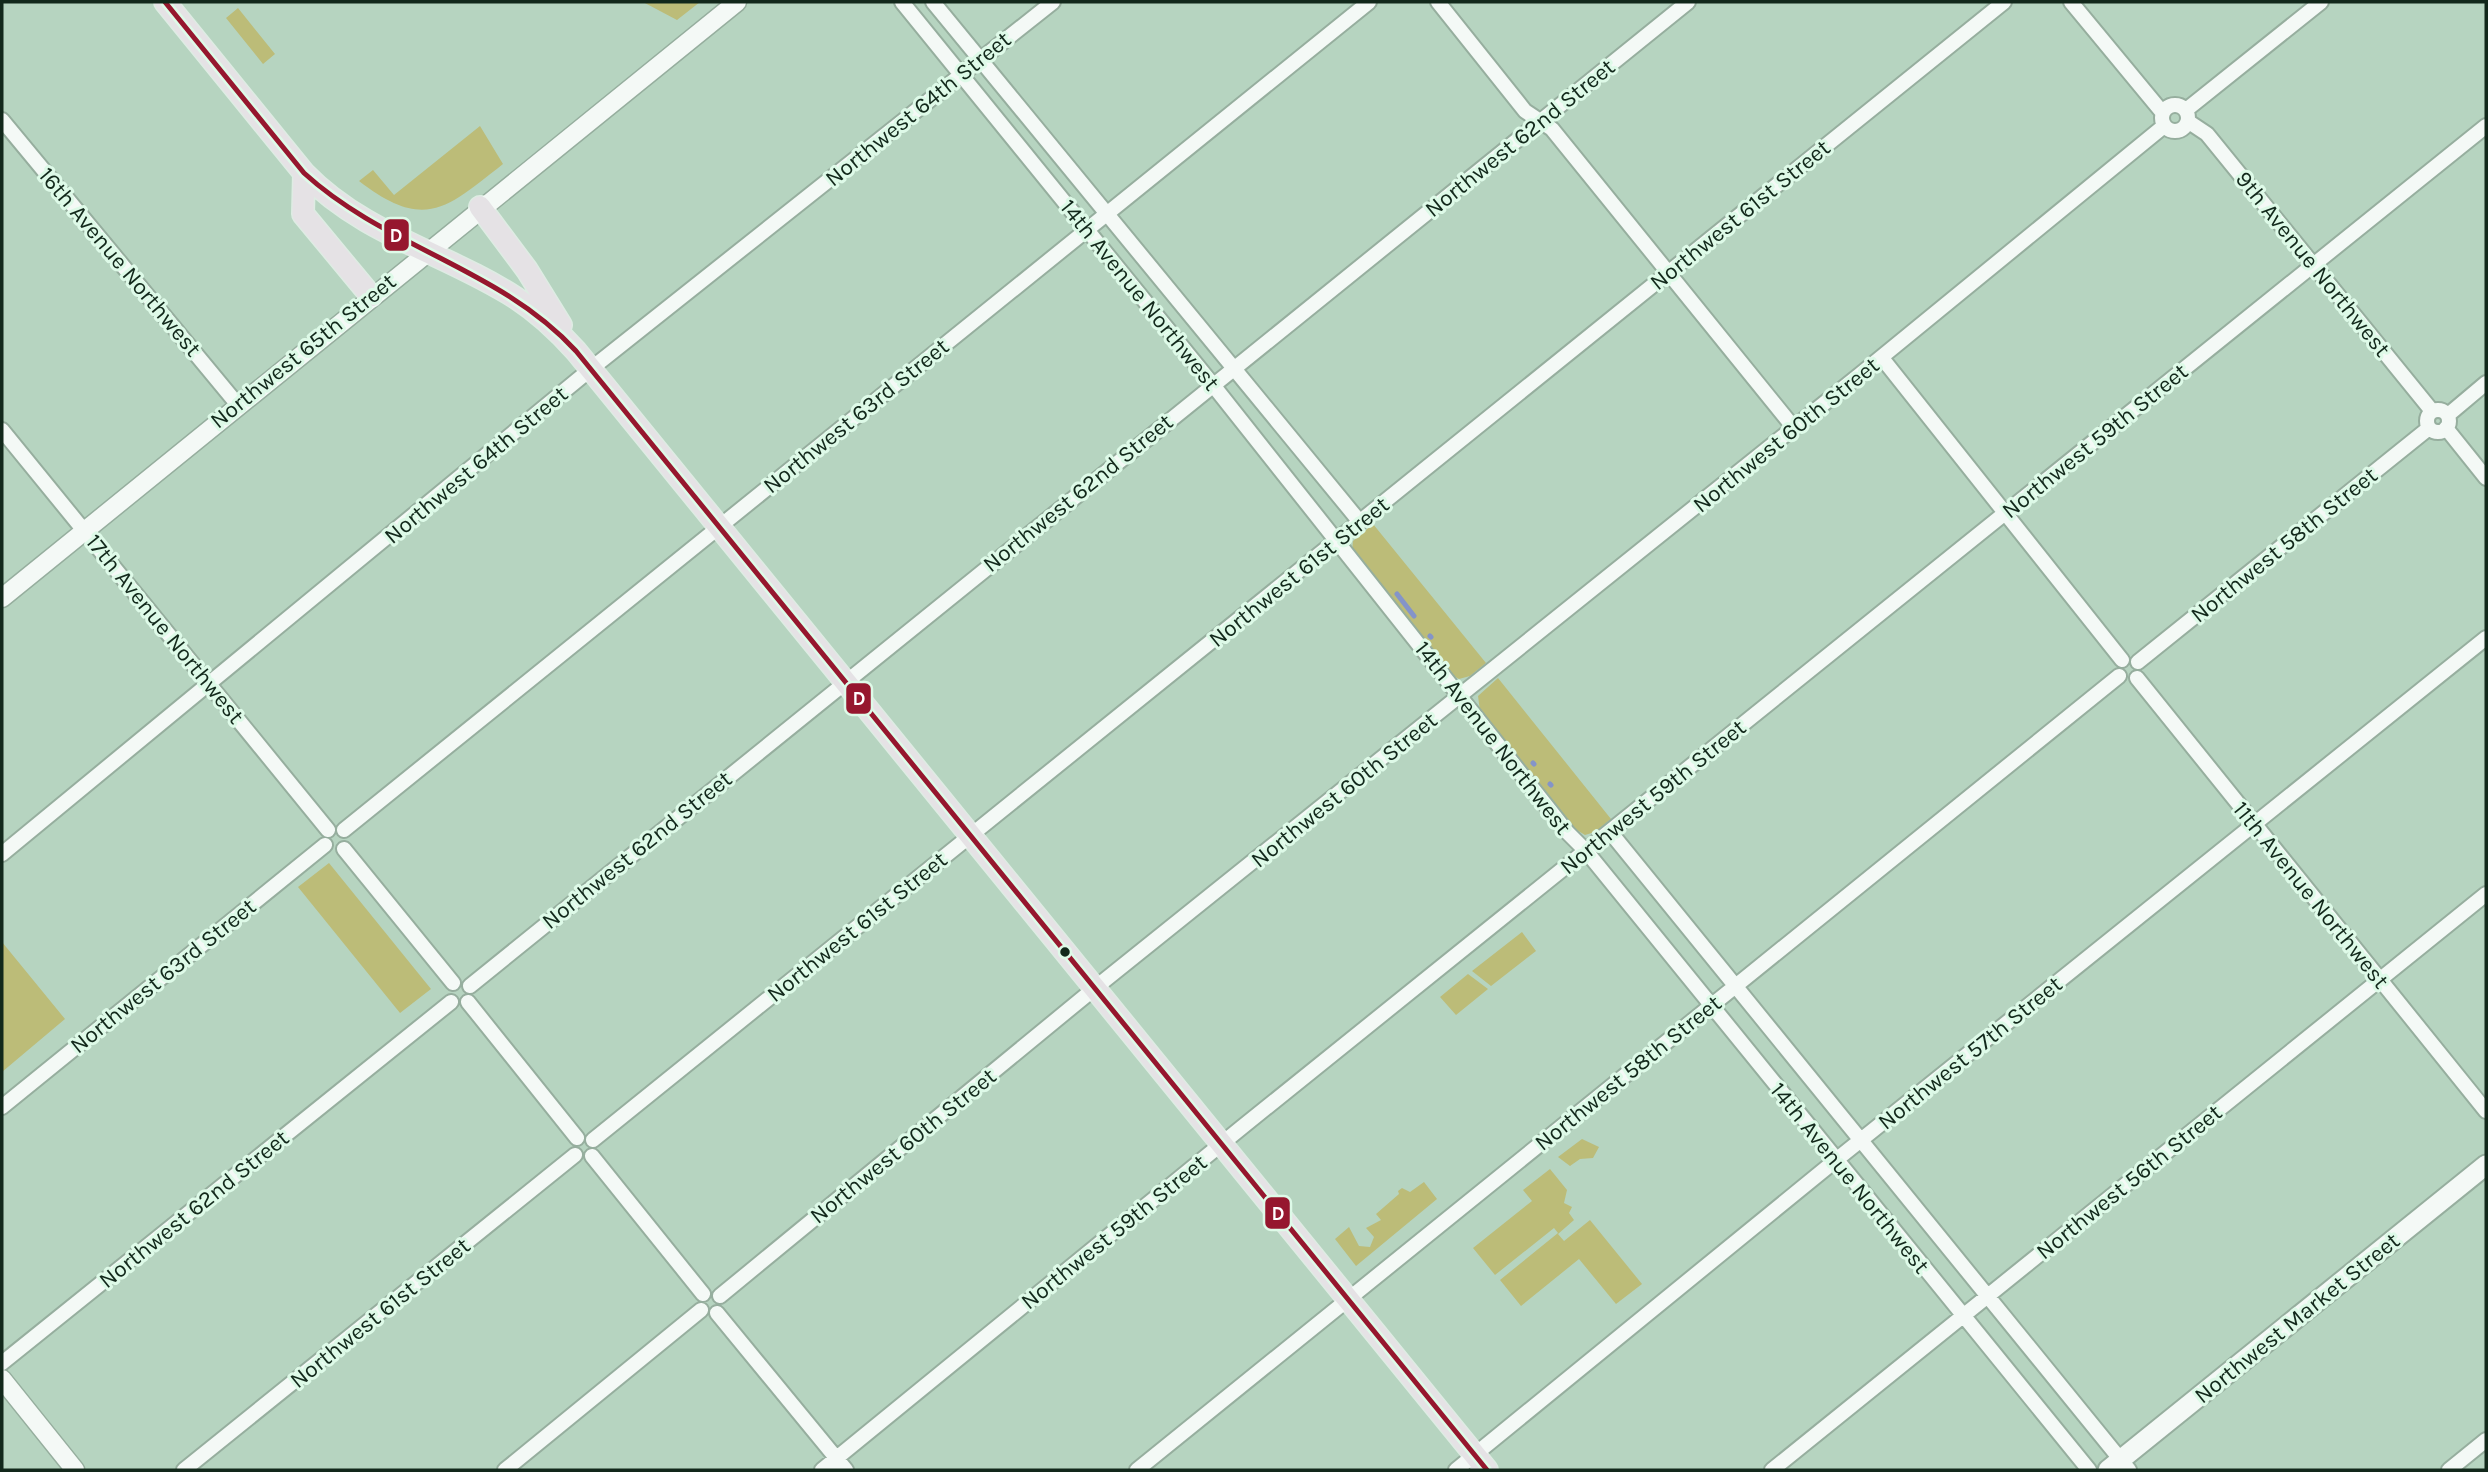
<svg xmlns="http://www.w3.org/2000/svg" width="2488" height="1472" font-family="Karla,sans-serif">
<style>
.green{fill:#bcbc78}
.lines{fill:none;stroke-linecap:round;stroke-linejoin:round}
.stream{stroke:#8494c9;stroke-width:5}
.minor-casing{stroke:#96ae9e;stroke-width:18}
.tertiary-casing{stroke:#96ae9e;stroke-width:21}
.secondary-casing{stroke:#96ae9e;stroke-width:23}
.primary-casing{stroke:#deece3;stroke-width:24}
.minor{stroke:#f4f9f6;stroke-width:14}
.tertiary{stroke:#f4f9f6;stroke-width:18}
.secondary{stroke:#f4f9f6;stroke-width:19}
.primary{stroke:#e5e2e5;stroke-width:21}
.bus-1-casing{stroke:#defae8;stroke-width:10}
.bus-1{stroke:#96172e;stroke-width:5}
.bus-dot{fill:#12281b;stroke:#defae8;stroke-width:2.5}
.labels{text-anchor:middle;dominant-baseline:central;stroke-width:6;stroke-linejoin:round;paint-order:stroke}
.street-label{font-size:23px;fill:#12281b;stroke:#defae8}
.line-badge{stroke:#defae8;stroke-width:2.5}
.badge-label{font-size:19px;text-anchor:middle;font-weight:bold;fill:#fff}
</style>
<rect width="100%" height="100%" fill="#b6d4c0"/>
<path class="green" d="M643,2H700L677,20Z
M238,8L275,54L263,64L226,18Z
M480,126L503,164C447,208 425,232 359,181L373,170L394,195Z
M1373,524L1486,663L1470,676L1459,679L1450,674L1352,552L1353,541Z
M1498,678L1611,819L1595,832L1585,835L1575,829L1480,711L1478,696Z
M329,863L431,989L400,1013L298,887Z
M1522,932L1536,951L1491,986L1472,971Z
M2,942L65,1019L2,1072Z
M1468,974L1488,989L1456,1015L1440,997Z
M1582,1139L1599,1147L1593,1158L1580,1159L1570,1166L1558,1157Z
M1550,1169L1567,1190L1564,1203L1572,1207L1569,1213L1574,1220L1558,1234L1564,1241L1590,1220L1642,1284L1616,1304L1579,1259L1521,1306L1500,1280L1558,1233L1554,1228L1495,1275L1473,1248L1532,1201L1523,1190Z
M1424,1182L1437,1199L1356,1266L1335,1239L1349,1227L1359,1246L1370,1247L1374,1237L1366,1228L1381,1220L1376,1214L1399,1194L1398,1191L1402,1188L1410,1192Z"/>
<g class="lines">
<path class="stream" d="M1397,594L1414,616
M1430,636L1431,637
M1533,763L1534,764
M1550,784L1551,785"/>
<g class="minor-casing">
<path id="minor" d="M902,2L1213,385L1568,833L1586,851L2089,1470
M933,2L1360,522
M1438,2L1525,111L1552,129L1794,428
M2071,2L2162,112
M2162 118a13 13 0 1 1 26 0a13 13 0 1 1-26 0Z
M2186,110L2321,2
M2,120L238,405
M2189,122L2207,134L2432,411
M1882,358L2122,660
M2427 421a11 11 0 1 1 22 0a11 11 0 1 1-22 0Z
M2448,415L2486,383
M2446,428L2486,478
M2,430L328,830
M2138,662L2429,428
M2137,678L2486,1111
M344,830L1369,2
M1611,833L2129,1470
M344,849L453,983
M2,854L592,368L1053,2
M470,986L1688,2
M468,1002L577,1138
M2,1107L325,845
M593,1140L2004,2
M592,1156L703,1294
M720,1296L1095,988L1862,373L2164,126
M717,1313L846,1470
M2,1363L451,1002
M184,1470L575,1155
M505,1470L701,1310
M822,1470L1241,1128L2486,126
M1137,1470L2119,676
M1456,1470L1836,1160L2486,638
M1772,1470L2486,894
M2449,1470L2486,1440"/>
</g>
<g class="tertiary-casing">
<path id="tertiary" d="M2,598L737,2
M2,1379L75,1470"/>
</g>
<g class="secondary-casing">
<path id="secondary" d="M2108,1470L2486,1165"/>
</g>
<g class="primary-casing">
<path id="primary" d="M165,2L304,173C364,235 446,253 516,298C539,313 558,331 576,351L1487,1470
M304,173L303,214L371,296
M480,207L527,270L561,325"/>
</g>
<use href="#minor" class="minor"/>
<use href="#tertiary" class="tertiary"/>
<use href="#secondary" class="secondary"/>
<use href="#primary" class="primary"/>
<g class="bus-1-casing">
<path id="bus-1" d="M165,2L304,173C386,248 500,268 576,351L1487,1470"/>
</g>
<use href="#bus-1" class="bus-1"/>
</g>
<circle class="bus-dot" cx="1065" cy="952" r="6"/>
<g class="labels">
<g class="street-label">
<text transform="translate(918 109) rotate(-39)">Northwest 64th Street</text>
<text transform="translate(1520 138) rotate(-39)">Northwest 62nd Street</text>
<text transform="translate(1740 215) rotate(-39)">Northwest 61st Street</text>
<text transform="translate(120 262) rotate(50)">16th Avenue Northwest</text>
<text transform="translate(2313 264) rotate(51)">9th Avenue Northwest</text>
<text transform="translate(1140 295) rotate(51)">14th Avenue Northwest</text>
<text transform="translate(303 351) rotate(-39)">Northwest 65th Street</text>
<text transform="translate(856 416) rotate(-39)">Northwest 63rd Street</text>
<text transform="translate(1786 435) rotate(-39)">Northwest 60th Street</text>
<text transform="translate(2095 441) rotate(-39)">Northwest 59th Street</text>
<text transform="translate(476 465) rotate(-40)">Northwest 64th Street</text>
<text transform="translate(1078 493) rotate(-39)">Northwest 62nd Street</text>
<text transform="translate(2284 545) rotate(-39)">Northwest 58th Street</text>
<text transform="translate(1299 572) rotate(-39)">Northwest 61st Street</text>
<text transform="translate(165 629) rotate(51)">17th Avenue Northwest</text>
<text transform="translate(1493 738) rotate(52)">14th Avenue Northwest</text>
<text transform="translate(1344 790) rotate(-39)">Northwest 60th Street</text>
<text transform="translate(1653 797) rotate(-39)">Northwest 59th Street</text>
<text transform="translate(637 850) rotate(-39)">Northwest 62nd Street</text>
<text transform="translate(2311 895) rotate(51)">11th Avenue Northwest</text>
<text transform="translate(857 927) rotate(-39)">Northwest 61st Street</text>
<text transform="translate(163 976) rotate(-39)">Northwest 63rd Street</text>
<text transform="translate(1970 1053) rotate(-39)">Northwest 57th Street</text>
<text transform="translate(1628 1073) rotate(-39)">Northwest 58th Street</text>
<text transform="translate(903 1146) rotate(-39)">Northwest 60th Street</text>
<text transform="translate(1850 1178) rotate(51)">14th Avenue Northwest</text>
<text transform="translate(2129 1182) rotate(-39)">Northwest 56th Street</text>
<text transform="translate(194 1209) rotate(-39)">Northwest 62nd Street</text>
<text transform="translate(1114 1232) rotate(-39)">Northwest 59th Street</text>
<text transform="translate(380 1313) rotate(-39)">Northwest 61st Street</text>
<text transform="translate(2297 1318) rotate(-39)">Northwest Market Street</text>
</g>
</g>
<g class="line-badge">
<rect x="383" y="218" width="27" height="34" rx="7" fill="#96172e"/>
<rect x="845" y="682" width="27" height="33" rx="7" fill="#96172e"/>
<rect x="1264" y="1196" width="27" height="34" rx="7" fill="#96172e"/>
</g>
<g class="badge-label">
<text x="396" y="242">D</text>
<text x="859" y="705">D</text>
<text x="1278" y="1220">D</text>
</g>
<rect width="2488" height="1472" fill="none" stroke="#12281b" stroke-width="7"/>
</svg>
